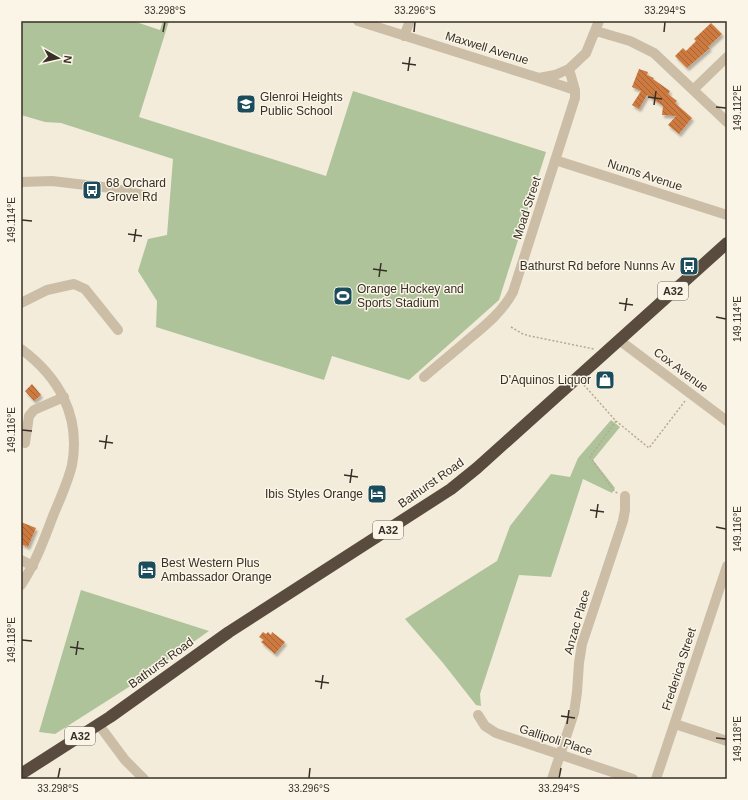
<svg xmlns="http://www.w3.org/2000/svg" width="748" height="800" font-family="Arial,sans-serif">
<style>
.park{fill:#aec39a}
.building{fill:url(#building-back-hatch);filter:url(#shadow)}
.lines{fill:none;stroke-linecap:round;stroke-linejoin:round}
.path{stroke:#b8a890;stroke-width:1.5;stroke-dasharray:2 2;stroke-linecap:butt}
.minor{stroke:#ccbea6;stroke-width:10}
.highway{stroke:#594b3e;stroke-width:12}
.ticks{fill:none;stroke:#382f27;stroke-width:1.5}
.labels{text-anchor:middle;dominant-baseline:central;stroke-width:3;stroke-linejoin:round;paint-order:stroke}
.shield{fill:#faf5e7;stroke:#726a61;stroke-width:1}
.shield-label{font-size:11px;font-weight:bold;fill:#382f27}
.street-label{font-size:12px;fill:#382f27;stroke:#faf5e7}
.poi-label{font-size:12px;fill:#382f27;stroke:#faf5e7;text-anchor:start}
.neatline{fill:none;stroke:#382f27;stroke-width:1.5}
.ticks-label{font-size:10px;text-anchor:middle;fill:#382f27}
</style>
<defs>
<pattern id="building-back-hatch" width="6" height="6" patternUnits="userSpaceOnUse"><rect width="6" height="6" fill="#cd7a3f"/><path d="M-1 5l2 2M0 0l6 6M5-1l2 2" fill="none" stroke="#a76435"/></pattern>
<filter id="shadow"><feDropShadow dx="2" dy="3" stdDeviation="1" flood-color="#0004"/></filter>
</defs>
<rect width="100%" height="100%" fill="#f3ecdb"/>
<path class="park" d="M21,21H133L160,30L163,21H169L139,117L326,176L353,91L546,152L499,300L409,380L332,356L324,380L156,327L157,301L138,271L148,239L167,235L173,159L61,123L45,122L21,115Z
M611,420L620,427L593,460L615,488L612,493L583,479L551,577L519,575L480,694L481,706L476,705L443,663L405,619L497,561L510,526L551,474L570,477L578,458Z
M81,590L209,631L132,685L55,734L39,732Z"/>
<path class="building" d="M711,23L722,34L708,47L710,48L687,68L675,56L683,48L686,51L696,41L694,39Z
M639,69L648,72L647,75L654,78L653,79L670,91L668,94L677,101L675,103L692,118L679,134L668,125L676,116L662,115L663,106L647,95L639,109L632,105L641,91L632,87Z
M32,384L41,395L34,401L25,391Z
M21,522L36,528L28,547L21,544Z
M263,632L266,634L268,632L271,635L272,632L285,642L275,654L261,642L264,640L259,637Z"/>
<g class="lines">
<path class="path" d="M511,327L523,334L530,336L594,349
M584,385L616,421L649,448L685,401
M616,421L590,457L615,492L618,493"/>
<path class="minor" d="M358,21L539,78L555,75L569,69
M596,31L630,41L654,53L727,122
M404,36L410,21
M539,78L575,90
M693,90L727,57
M555,160L727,215
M21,182L52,181L111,188L147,196
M21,303L47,290L74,284L85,289L118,330
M619,340L727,421
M21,349C59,377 81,416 72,465C68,482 60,499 53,516C44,540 35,564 21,585
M424,377C439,364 454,352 469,339C486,325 503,311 513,292L575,98V90L569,69L586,53L599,21
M25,443L29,416L34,410L64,397
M21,560L33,566
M478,715L485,726L496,733L633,779
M675,724L727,741
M99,725L125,760L144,779
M552,779L574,713L577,692L579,663L582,644L623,521L625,510V496
M656,779L727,566"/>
<path class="highway" d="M21,774L110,717L229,632L451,489L477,468L727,243"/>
</g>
<path class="ticks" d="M163,32L165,22M414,32L415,22M664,32L665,22M402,63L416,65M408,71L410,57M648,97L662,99M654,105L656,91M716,107L726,108M22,220L32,221M128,234L142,236M134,242L136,229M373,269L387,271M379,277L381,263M619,303L633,305M625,311L627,298M716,317L726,319M22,430L32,431M99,441L113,443M105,449L107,435M344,475L358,477M350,483L352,469M590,510L604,512M596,518L598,504M716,527L726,529M22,640L32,641M70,647L84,649M76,655L78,641M315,681L329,683M321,689L323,675M561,716L575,718M567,724L569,710M716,738L726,739M58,778L60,768M309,778L310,768M559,778L561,768"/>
<defs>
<g id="school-square" transform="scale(1)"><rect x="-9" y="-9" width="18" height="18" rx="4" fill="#1a4c5b" stroke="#faf5e7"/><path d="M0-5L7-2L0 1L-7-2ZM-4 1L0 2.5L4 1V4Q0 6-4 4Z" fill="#fff"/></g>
<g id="bus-square" transform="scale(1)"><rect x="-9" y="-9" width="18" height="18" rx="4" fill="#1a4c5b" stroke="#faf5e7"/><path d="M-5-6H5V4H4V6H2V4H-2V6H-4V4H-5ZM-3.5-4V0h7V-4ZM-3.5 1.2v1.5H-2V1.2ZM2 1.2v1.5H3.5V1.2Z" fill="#fff"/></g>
<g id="stadium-square" transform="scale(1)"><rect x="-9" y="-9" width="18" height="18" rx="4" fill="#1a4c5b" stroke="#faf5e7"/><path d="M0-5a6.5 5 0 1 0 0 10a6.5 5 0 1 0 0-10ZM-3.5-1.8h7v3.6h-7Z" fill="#fff"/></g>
<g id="shop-square" transform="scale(1)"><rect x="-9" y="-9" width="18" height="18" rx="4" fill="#1a4c5b" stroke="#faf5e7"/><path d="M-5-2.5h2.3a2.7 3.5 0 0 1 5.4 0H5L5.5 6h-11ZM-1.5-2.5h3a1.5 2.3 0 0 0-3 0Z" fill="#fff"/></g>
<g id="hotel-square" transform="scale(1)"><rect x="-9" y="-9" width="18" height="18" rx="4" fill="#1a4c5b" stroke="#faf5e7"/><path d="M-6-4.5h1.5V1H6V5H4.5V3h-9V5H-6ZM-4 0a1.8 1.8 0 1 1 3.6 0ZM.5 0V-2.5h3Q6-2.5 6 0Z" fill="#fff"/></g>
</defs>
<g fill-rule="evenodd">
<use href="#school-square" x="246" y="104"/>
<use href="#bus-square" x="92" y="190"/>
<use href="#bus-square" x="689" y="266"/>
<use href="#stadium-square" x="343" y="296"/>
<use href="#shop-square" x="605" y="380"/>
<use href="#hotel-square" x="377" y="494"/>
<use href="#hotel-square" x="147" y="570"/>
</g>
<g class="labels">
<g class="shield">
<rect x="658" y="282" width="30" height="18" rx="3"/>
<rect x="373" y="521" width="30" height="18" rx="3"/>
<rect x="65" y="727" width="30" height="18" rx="3"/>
</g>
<g class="shield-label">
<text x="673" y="291">A32</text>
<text x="388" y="530">A32</text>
<text x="80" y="736">A32</text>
</g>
<g class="street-label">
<text transform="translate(487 48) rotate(17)">Maxwell Avenue</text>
<text transform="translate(645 175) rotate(18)">Nunns Avenue</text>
<text transform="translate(527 208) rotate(-72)">Moad Street</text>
<text transform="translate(681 370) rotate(37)">Cox Avenue</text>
<text transform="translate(431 483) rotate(-35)">Bathurst Road</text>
<text transform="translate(577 622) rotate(-74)">Anzac Place</text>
<text transform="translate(161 663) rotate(-36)">Bathurst Road</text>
<text transform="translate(679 669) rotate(-72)">Frederica Street</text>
<text transform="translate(556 740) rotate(18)">Gallipoli Place</text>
</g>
<g class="poi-label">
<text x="260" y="97">Glenroi Heights<tspan x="260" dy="14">Public School</tspan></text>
<text x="106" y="183">68 Orchard<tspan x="106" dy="14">Grove Rd</tspan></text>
<text x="675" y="266" text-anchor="end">Bathurst Rd before Nunns Av</text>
<text x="357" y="289">Orange Hockey and<tspan x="357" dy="14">Sports Stadium</tspan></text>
<text x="591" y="380" text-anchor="end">D'Aquinos Liquor</text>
<text x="363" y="494" text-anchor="end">Ibis Styles Orange</text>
<text x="161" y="563">Best Western Plus<tspan x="161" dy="14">Ambassador Orange</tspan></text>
</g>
</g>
<rect width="748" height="800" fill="none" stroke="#faf5e7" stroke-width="44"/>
<g transform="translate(58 58) rotate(98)" stroke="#faf5e7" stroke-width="3" paint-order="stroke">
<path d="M0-3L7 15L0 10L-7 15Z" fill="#382f27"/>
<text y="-6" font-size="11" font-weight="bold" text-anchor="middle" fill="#382f27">N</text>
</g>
<rect x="22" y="22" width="704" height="756" class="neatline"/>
<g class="ticks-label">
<text x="165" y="14">33.298°S</text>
<text x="415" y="14">33.296°S</text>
<text x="665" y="14">33.294°S</text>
<text transform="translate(737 108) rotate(-90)" y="4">149.112°E</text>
<text transform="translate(11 220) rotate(-90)" y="4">149.114°E</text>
<text transform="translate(737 319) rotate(-90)" y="4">149.114°E</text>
<text transform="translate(11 430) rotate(-90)" y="4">149.116°E</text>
<text transform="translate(737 529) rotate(-90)" y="4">149.116°E</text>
<text transform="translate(11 640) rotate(-90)" y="4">149.118°E</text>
<text transform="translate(737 739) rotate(-90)" y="4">149.118°E</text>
<text x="58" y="792">33.298°S</text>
<text x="309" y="792">33.296°S</text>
<text x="559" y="792">33.294°S</text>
</g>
</svg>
